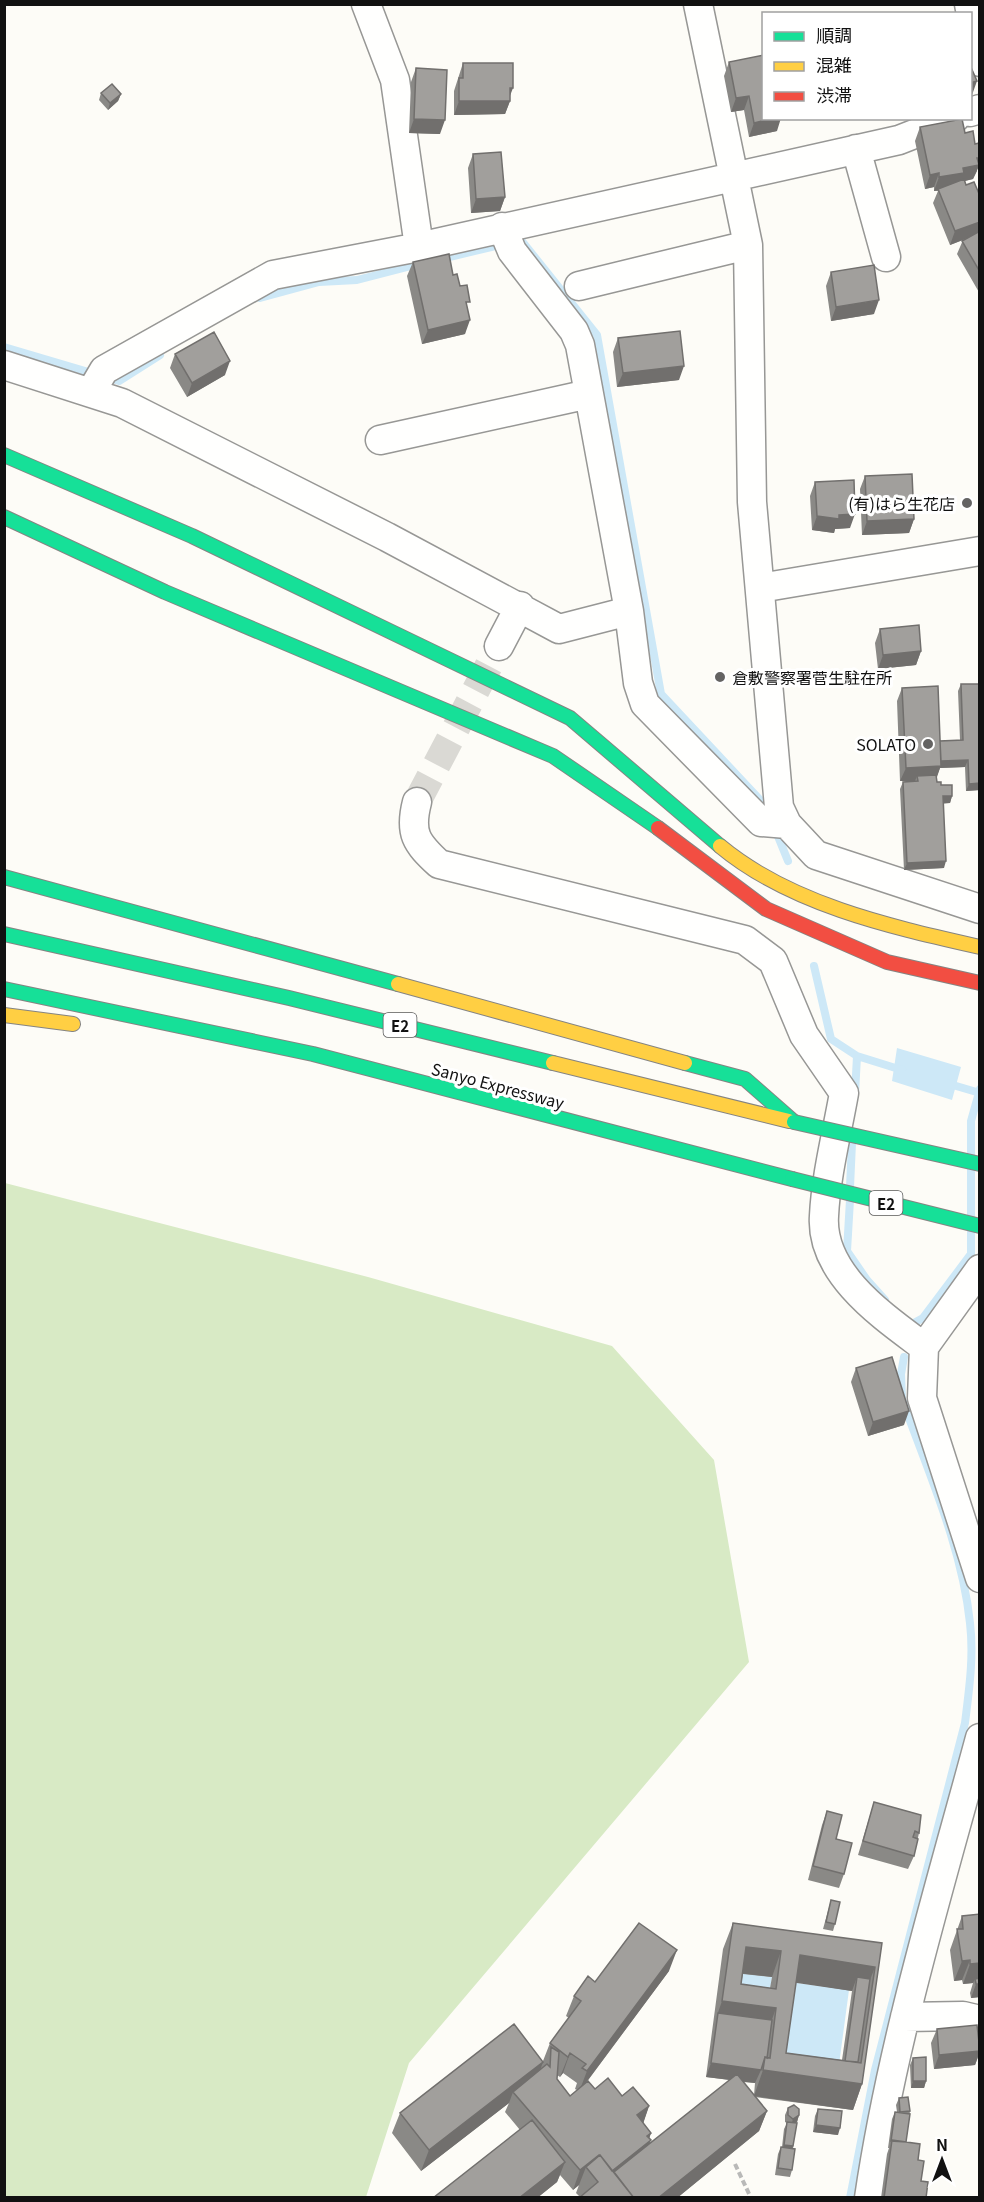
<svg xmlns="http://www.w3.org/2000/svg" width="984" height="2202" font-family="Georgia,'Noto Sans JP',serif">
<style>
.forest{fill:#d8eac5}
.water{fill:#cde8f7}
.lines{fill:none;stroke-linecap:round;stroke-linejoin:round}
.stream{stroke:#cde8f7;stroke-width:8}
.street-tunnel{stroke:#dad9d4;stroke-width:28;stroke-dasharray:28 14;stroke-linecap:butt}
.street-casing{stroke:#979795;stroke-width:31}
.fast-casing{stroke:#858482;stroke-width:16}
.slow-casing{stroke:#858482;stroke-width:16}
.jam-casing{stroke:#858482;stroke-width:16}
.path{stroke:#b9b9b8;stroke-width:4;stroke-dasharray:6 3;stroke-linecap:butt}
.street{stroke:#fffffe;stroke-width:28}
.fast{stroke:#16e098;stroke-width:14}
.slow{stroke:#ffcf43;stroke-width:14}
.jam{stroke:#f24e42;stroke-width:14}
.fast-bridge-casing{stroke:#858482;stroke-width:16;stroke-linecap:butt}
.fast-bridge{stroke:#16e098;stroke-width:14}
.wall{fill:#8a8986;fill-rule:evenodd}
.shaded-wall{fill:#716f6d}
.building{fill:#a19f9c;stroke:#716f6d;stroke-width:1.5;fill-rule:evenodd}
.poi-dot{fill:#646362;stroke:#fff;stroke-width:2}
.labels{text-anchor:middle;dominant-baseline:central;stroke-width:6;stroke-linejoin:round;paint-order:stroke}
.shield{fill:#fff;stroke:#585858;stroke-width:1.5}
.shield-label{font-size:15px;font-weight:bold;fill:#111}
.poi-label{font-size:16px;fill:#111;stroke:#fff;text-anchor:end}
.street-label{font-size:16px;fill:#111;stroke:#fff}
</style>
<rect width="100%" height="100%" fill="#fdfcf7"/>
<path class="forest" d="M5,1183L368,1277L612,1346L714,1460L749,1662L409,2063L366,2197H5Z"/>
<path class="water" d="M897,1048L961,1067L952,1100L892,1081Z
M737,1973L772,1977L766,2015L732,2010Z
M790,1982L849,1990L836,2087L777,2079Z"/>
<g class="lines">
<path class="stream" d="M517,241L521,240L597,335L661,694L763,803L768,814
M441,259L504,244
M260,298L319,282L357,280L419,264
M4,347L119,381L160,355
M775,829L788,861
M814,966L831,1039L857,1056L855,1094
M857,1056L902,1070
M946,1083L980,1093
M971,1156V1121L980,1089
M971,1169V1216
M850,1187L852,1143
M850,1200L847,1251L867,1280L885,1300
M914,1323L923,1318L971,1254V1232
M850,2198L875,2070L965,1723C969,1690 974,1657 970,1623C962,1546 928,1472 902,1399L901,1374L904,1357"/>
<path class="street-tunnel" d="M417,802L499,646"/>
<g class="street-casing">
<path id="street" d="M366,4L395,80L419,247
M698,4L748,245L752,502L779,807L787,824L816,855L980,909
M969,4L980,62
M970,112L980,109
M856,149L886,257
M579,286L748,245
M4,365L122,403L387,537L559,629L629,611L580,345L574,331L512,251L502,227
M91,392L104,370L273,275L419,247L899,140L955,118
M380,440L589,394
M760,588L980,551
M629,611L638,683L645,704L761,822L787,824
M499,646L520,606
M417,802C409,833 416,843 439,864L745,940L773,961L804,1035L844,1093C837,1133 826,1175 824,1216C820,1274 884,1317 924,1347
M980,1269L924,1347L922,1398L980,1578
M905,2017L963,2016L980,2020
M869,2198C892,2042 939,1890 980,1738"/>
</g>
<g class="fast-casing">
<path id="fast" d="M4,455L192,536L570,718L720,846
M4,517L165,592L553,756L658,828
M4,877L398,984
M4,934L289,998L553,1063
M4,989L313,1054L792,1179
M685,1063L745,1079L794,1122"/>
</g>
<g class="slow-casing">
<path id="slow" d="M720,846C791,905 892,927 980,947
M398,984L685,1063
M4,1015L73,1024
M553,1063L789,1121"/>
</g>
<g class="jam-casing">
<path id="jam" d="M658,828L766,909L887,962L980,983"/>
</g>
<path class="path" d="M735,2164L751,2198"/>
<use href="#street" class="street"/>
<use href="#fast" class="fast"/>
<use href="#slow" class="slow"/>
<use href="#jam" class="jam"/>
<g class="fast-bridge-casing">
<path id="fast-bridge" d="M794,1122L980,1164
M792,1179L980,1226"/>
</g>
<use href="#fast-bridge" class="fast-bridge"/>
</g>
<path class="wall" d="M729,62L777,131L749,137L744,110L731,112L724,76Z
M463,63L510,96V101L505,114L454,115V91Z
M416,68L440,134L409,133L411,82Z
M101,93L121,94L118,101L108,110L99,100Z
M920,127L965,133L977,171L973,179L964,181L966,185L980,196V294L957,254L963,240L950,245L933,203L938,191H934V187L925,189L915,141Z
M473,154L505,197L500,211L471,213L468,168Z
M413,262L453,275L460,286L468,309L465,334L422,344L407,276Z
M831,272L874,314L831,321L826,286Z
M618,338L679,380L617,387L613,352Z
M175,354L225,375L187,397L170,368Z
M865,476L914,519L909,533L862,535L860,489Z
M815,482L850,528L835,529L834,533L812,530L810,496Z
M880,629L921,651L916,665L878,669L875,643Z
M961,684H980V790L966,791L965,767L940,768L936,778L937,782L941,785L952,796L950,803H943L944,868L904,870L900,789L903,782L915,781H900L897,701L902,688L940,741L960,740L958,691Z
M856,1368L904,1425L868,1436L851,1382Z
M874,1802L919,1833L914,1856L908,1869L858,1855Z
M827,1811L836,1839L844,1874L839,1888L808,1880L822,1825Z
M831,1900L835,1924L833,1931L823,1929Z
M980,1914V1997L971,1998L970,1993L973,1983L963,1984L962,1980L954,1981L950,1950L962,1916Z
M733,1923L882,1943L862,2084L853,2110L755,2097L767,2111L759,2131L677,2198H579L580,2197L576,2193L579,2185L573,2190L560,2175L557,2182L537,2198H433L520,2130L505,2112L509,2103L421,2171L392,2133L400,2113L543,2061L550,2043L569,2018L566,2016L574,1996L595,1982L669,1971L586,2083L595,2089L622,2096L649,2106L643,2123L651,2133L649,2138V2144L730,2080L706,2077L723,1949ZM743,1974L772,1977L770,1988L741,1984ZM796,1982L852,1991L842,2060L786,2053ZM563,2073L577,2083L575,2089L577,2090L570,2096L557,2079V2075L560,2077ZM743,2082L755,2083L754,2095Z
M937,2029L980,2052L975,2065L934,2069L931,2043Z
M913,2058L926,2081L924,2088H911L910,2065Z
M899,2098L910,2111L906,2142L918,2160L921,2181L926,2198H881L887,2154L889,2148H888L892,2119L895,2112H897L896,2105Z
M788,2108L799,2115L797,2122L795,2123L793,2149L792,2170L790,2177L775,2175L778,2154L781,2147H782L784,2129L787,2123L785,2122V2115Z
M818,2109L838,2135L813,2132L815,2116Z"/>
<path class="shaded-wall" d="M977,81L972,95H970V83Z
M510,88H513L508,101H510L505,114L454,115L459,101Z
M121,94L118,101L108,110L110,103Z
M749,96L744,110L731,112L736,98Z
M774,118H781L777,131L749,137L754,123Z
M414,119L445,120L440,134L409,133Z
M977,158H980V164L973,179L961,182L959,186L934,191L939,177Z
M939,173L934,187L925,189L930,175Z
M505,197L500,211L471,213L476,199Z
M980,222V233L950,245L955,231Z
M879,300L874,314L831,321L836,307Z
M470,320L465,334L422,344L428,330Z
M230,361L225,375L187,397L192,383Z
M684,366L679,380L617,387L623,373Z
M855,514L850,528L835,529L834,533L812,530L817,516Z
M914,519L909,533L862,535L867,521Z
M921,651L916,665L878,669L883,655Z
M968,760L965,767L940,768L936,780L917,776L915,781H900L906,768L940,761Z
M980,783V790L966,791L969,784Z
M943,796H952L950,803L940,804Z
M946,861L944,868L904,870L907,863Z
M909,1411L904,1425L868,1436L873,1422Z
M746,1947L781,1951L772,1977L737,1973Z
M677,1950L669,1971L579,2092L587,2071Z
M800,1955L875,1967L865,1993L857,1977L852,1991L790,1982Z
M970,1960L962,1980L954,1981L962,1961Z
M980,1963V1982L975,1979L973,1983L963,1984L970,1964Z
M976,1984H980V1997L971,1998Z
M722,2001L776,2008L767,2034L718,2013L713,2027Z
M980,2051L975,2065L934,2069L939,2055Z
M570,2053L563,2073L560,2077L568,2057Z
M543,2062L536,2082L513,2092L509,2103L421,2171L429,2150Z
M711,2063L761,2070L755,2083L706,2077Z
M763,2070L862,2084L853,2110L754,2096Z
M913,2081H926L924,2088H911Z
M649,2106L642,2127L637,2115Z
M767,2111L759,2131L677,2198H658Z
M799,2115L797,2122L791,2126L793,2119Z
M816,2125L840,2128L838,2135L813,2132Z
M651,2133L648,2142L651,2140L643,2160L617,2181L612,2171Z
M784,2145L793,2146L791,2153L781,2152Z
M599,2155L586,2167L579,2185L573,2190L580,2170Z
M565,2162L557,2182L537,2198H519Z"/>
<path class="building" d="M764,55V118H774L754,123L749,96L736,98L729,62Z
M463,63H513V88H510V101H459V78H463Z
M970,65L977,81L970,83Z
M416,68L447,70L445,120L414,119Z
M112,84L121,94L110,103L101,93Z
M962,119L965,133L973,131L975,144L979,143L980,158H977L979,165L963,168L964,173L939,177V173L930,175L920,127Z
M501,152L505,197L476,199L473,154Z
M964,179L966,185L974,182L980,196V222L955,231L938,189Z
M980,231V272L962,241Z
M449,254L453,275L457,274L460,286L467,285L470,302H466L470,320L428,330L413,262Z
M874,265L879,300L836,307L831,272Z
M680,331L684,366L623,373L618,338Z
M214,332L230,361L192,383L175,354Z
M912,474L914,519L867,521L865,476Z
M854,480L855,514L839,515V519L817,516L815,482Z
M919,625L921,651L883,655L880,629Z
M961,684H980V783L969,784L968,760L941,761L940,741L963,740Z
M938,686L941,766L906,768L902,688Z
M936,775L937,782H941V785H952V796H943L946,861L907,863L903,782L918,781L917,776Z
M892,1357L909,1411L873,1422L856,1368Z
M874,1802L921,1815L919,1833L915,1831L913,1837L918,1839L914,1856L863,1841Z
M827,1811L842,1815L836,1839L852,1843L844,1874L813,1866Z
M831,1900L840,1902L835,1924L826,1922Z
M980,1914V1963L970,1964V1960L962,1961L957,1929H963L962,1916Z
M639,1923L677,1950L587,2071L582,2068L586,2064L570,2053L568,2057L550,2043L581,2001L574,1996L588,1976L595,1982Z
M733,1923L882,1943L862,2084L763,2070L765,2057L770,2058L776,2008L722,2001ZM746,1947L781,1951L776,1989L741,1984ZM800,1955L875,1967L861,2063L786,2053Z
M857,1977L870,1979L858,2062L845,2061Z
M980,1978V1984H976L975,1979Z
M718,2013L772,2020L767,2058L765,2057L761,2070L711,2063Z
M514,2024L543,2062L429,2150L400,2113Z
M977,2025L980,2051L939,2055L937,2029Z
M551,2047L559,2052L557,2079L570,2096L588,2081L595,2089L608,2078L622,2096L633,2087L649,2106L637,2115L651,2133L647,2136L651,2140L612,2171L600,2155H599L580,2170L513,2092L547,2064L550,2067Z
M926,2057V2081H913V2058Z
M737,2074L767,2111L658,2198H634L614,2172Z
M908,2097L910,2111L900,2112L899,2098Z
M794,2105L799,2109V2115L793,2119L788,2115V2108Z
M818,2109L842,2111L840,2128L816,2125Z
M895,2112L910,2114L906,2142L891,2141Z
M532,2120L565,2162L519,2198H433Z
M787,2122L797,2123L793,2146L784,2145Z
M892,2140L920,2144L918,2160L924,2161L921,2181L928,2182L926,2198H884Z
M781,2147L795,2149L792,2170L778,2168Z
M600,2155L634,2198H579L598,2182L586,2167Z"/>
<g class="poi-dot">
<circle cx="967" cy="503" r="6"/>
<circle cx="720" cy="677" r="6"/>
<circle cx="928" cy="744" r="6"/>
</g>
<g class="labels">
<g class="shield">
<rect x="383.5" y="1013" width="33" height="24" rx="4.5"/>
<rect x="869.5" y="1191" width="33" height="24" rx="4.5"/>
</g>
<g class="shield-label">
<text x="400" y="1025">E2</text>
<text x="886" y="1203">E2</text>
</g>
<g class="poi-label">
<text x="955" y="503">(有)はら生花店</text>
<text x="732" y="677" text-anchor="start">倉敷警察署菅生駐在所</text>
<text x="916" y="744">SOLATO</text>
</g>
<g class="street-label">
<text transform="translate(498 1085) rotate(15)">Sanyo Expressway</text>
</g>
</g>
<rect width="984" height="2202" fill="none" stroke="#111111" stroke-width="12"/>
<rect x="762" y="12" width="210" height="108" fill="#ffffff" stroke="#a0a0a0" stroke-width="1.5"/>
<rect x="774" y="32" width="30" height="9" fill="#16e098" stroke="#a0a0a0" stroke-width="1.5"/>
<text x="816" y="42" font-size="18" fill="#111111">順調</text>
<rect x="774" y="62" width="30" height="9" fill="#ffcf43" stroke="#a0a0a0" stroke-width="1.5"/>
<text x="816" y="72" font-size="18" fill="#111111">混雑</text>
<rect x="774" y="92" width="30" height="9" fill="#f24e42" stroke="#a0a0a0" stroke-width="1.5"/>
<text x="816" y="102" font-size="18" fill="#111111">渋滞</text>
<g transform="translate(942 2160)" stroke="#ffffff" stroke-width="4.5" paint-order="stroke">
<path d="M0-4.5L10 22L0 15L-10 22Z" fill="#111111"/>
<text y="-9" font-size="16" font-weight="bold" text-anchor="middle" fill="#111111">N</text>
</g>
</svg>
